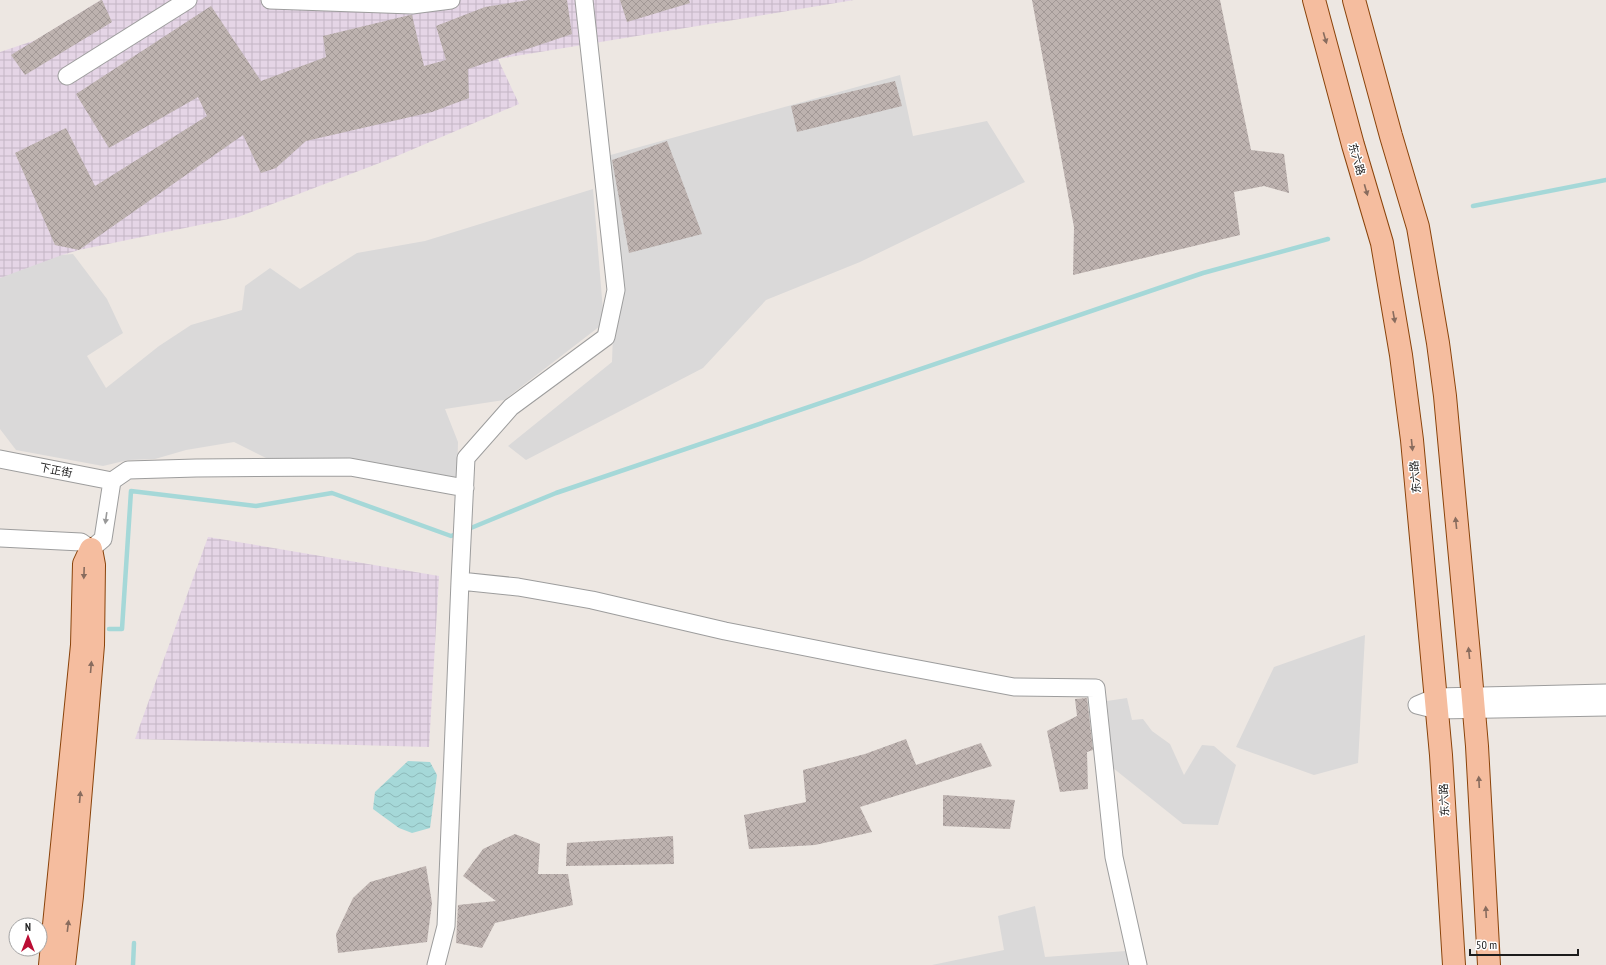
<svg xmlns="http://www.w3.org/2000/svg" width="1606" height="965" font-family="'PT Sans Narrow','Noto Sans SC',sans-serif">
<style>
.residential{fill:#dad9d9}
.industrial{fill:url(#industrial-grid)}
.water{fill:url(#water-waves)}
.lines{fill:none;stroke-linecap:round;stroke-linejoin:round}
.stream{stroke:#a5d8d8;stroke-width:4.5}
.building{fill:url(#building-cross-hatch)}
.minor-casing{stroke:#9d9d9d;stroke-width:19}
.major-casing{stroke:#8a430a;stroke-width:24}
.minor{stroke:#fff;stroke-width:17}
.major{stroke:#f5bd9f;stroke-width:22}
.oneway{fill:#886c5e}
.oneway2{fill:#999}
.labels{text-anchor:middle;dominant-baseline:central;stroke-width:3;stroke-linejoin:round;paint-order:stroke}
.street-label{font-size:11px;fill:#1c1c1c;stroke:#fff}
</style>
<defs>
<pattern id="industrial-grid" width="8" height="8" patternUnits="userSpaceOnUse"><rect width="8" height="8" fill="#e5d5e6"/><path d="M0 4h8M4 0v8" fill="none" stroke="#c4b6c5"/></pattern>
<pattern id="water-waves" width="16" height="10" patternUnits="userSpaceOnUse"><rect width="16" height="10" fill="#a5d8d8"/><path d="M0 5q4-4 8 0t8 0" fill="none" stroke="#8db9b9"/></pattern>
<pattern id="building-cross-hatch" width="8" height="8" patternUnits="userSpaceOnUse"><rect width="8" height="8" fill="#bdb2af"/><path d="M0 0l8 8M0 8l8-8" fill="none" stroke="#a29896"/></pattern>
</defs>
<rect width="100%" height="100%" fill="#ede7e2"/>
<path class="residential" d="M900,75L913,136L987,121L1025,182L860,262L766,300L703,368L526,460L508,446L612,362L615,274L607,156Z
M593,189L604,323L504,400L445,409L458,442L457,479L268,459L234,442L186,450L155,459L128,460L103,466L16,450L0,429V278L49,256L73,254L107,299L123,333L87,356L106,388L159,346L191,325L242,310L245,286L270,268L300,289L357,253L425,241Z
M1365,635L1358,763L1314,775L1236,747L1274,667Z
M1127,698L1132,720L1143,719L1152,731L1170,744L1184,775L1202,745L1214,746L1236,765L1218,825L1183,824L1113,768L1107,701Z
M1035,906L1045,957L1126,951L1128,965H932L1004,950L998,916Z"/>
<path class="industrial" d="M101,0H854L498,59L519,104L390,159L238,217L79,250L62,255L0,278V52L36,40Z
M208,537L439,576L429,747L135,739Z"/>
<path class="water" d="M408,761L430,762L437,775L430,828L412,833L399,828L373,809L375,792Z"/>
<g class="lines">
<path class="stream" d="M1473,206L1606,180
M466,530L556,493L1203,273L1328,239
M109,629H122L131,491L256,506L332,493L451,536L459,533
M133,965L134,943"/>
</g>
<path class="building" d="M101,0H102L112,22L25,75L11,55Z
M529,0H567L572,34L468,69L469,98L432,112L306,141L276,168L261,173L243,135L79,250L55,245L15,153L66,128L95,186L207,116L198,97L109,148L76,94L211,6L261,81L326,57L323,36L410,15H412L424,66L446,60L436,26L485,7Z
M620,0H689L690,3L627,22Z
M1032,0H1220L1251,150L1284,154L1289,193L1264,186L1234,192L1240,235L1073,275L1074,227Z
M895,81L902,106L797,132L791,106Z
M667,141L702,234L629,253L612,160Z
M1087,698L1093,750L1087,752L1088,789L1060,792L1047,731L1077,716L1075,699Z
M906,739L916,765L981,743L992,766L860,807L872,832L815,845L749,849L744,815L806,802L803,770L865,754Z
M943,795L1015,800L1010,829L943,826Z
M515,834L540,844L538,874H568L573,905L495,923L482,948L456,943L458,905L496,901L463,876L483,849Z
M673,836L674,864L566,866L567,843Z
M426,866L432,903L427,942L338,953L336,934L353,898L370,882Z"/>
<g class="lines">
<g class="minor-casing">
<path id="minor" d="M270,0L412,5L451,0
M67,76L188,0
M0,459L112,481
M0,538L81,542L91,549L103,539L112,481L128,470L196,468L350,467L465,488
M460,581L518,587L592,600L725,631L876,661L1014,687L1096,688L1114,857L1138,965
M1606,693L1436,697L1417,705L1437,710L1606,707
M436,965L446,926L460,581L466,458L511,407L606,337L616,290L584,0"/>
</g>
<g class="major-casing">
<path id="major" d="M1314,0L1353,145L1382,243L1401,355L1412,440L1441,755L1454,965
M1354,0L1391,136L1418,227L1438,343L1445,396L1470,665L1477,746L1489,965
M50,965L82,645L84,564L91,549L94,565L93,645L72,896L64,965"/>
</g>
<use href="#minor" class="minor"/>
<use href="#major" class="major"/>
</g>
<defs><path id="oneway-solid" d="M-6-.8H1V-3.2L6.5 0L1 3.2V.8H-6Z"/></defs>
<g class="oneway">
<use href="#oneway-solid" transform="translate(1325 38) rotate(74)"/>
<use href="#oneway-solid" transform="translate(1366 190) rotate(74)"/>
<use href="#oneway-solid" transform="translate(1394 317) rotate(80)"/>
<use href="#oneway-solid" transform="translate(1412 445) rotate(84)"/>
<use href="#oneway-solid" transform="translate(1456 523) rotate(-96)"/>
<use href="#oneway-solid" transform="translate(84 573) rotate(92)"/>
<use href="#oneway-solid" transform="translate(1469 653) rotate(-96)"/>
<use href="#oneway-solid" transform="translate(91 667) rotate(-85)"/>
<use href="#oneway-solid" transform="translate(1479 782) rotate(-93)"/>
<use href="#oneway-solid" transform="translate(80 797) rotate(-85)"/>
<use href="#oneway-solid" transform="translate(1486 912) rotate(-93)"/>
<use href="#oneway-solid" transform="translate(68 926) rotate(-83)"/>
</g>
<use class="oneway2" href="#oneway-solid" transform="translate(106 518) rotate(98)"/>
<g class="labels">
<g class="street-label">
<text transform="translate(1357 159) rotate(74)">东六路</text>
<text transform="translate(56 470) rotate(11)">下正街</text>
<text transform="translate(1415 477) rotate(-95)">东六路</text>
<text transform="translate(1444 800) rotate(-93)">东六路</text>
</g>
</g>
<g transform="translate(28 937)"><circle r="19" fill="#ffffff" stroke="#a4a4a4"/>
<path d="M0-3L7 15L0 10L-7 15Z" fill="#bb0d34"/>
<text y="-6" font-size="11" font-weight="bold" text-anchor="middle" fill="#1c1c1c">N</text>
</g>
<path d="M1470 949v6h108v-6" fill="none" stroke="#1c1c1c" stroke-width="2"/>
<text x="1476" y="949" font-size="12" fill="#1c1c1c" stroke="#ffffff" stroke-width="3" paint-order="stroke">50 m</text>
</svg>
